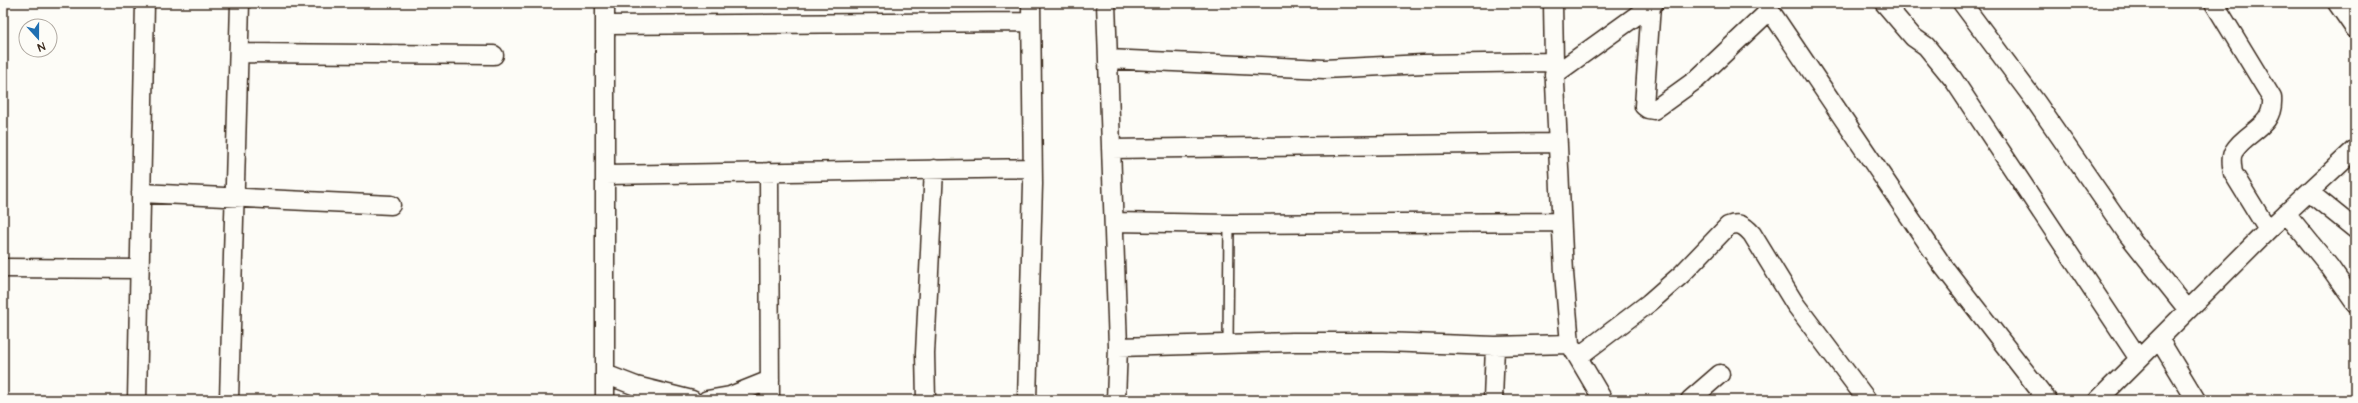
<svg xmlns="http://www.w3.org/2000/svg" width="2358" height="403" font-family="'Architects Daughter',sans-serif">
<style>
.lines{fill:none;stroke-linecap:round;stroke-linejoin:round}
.lane-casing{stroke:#3b2a1e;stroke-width:12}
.street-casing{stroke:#3b2a1e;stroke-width:21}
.lane{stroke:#fdfcf7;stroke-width:9}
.street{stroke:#fdfcf7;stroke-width:18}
</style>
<rect width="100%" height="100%" fill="#fdfcf7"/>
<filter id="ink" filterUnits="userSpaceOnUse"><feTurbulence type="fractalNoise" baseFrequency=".025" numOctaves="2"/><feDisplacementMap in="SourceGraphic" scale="8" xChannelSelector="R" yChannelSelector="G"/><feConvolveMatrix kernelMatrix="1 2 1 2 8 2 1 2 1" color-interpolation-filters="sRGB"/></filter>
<g filter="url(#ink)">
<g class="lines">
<g class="lane-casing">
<path id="lane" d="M1228,343L1229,224"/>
</g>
<g class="street-casing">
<path id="street" d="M1106,3L1118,347L1116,400
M1553,3L1554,62L1564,273L1570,344L1603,400
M1765,3L1943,266L2047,400
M1884,3L1913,37L1926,46L1953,79L2139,359
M1962,3L2036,102L2129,236L2188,310
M2214,3L2272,98C2274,128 2247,130 2234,151C2230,157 2232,166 2233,173L2268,230
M2337,3L2355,29
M1651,5L1644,106L1648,109L1654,110L1697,79L1770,10
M606,25L1031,22
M239,53L494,55
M1108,59L1324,69L1423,64L1554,62
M1554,75L1654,3
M1111,149L1558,143
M769,172L770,400
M606,175L1032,168
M2309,192L2355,229
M141,193L391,205
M2286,213L2329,266L2355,303
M1114,222L1229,224L1561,222
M3,268L139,269
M2159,339L2196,400
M1118,347L1293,342H1383L1495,346L1570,344
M1578,357L1649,303L1682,274L1728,226C1739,222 1744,225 1752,234L1795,304L1867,400
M605,374L636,386L692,400
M137,400L145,3
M229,400L240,3
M605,400V3
M707,400L730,396L770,380
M926,400L925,354L934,169
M1027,400L1033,184L1031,3
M1493,400L1495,346
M1690,400L1720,374
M2098,400L2268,230L2355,149"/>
</g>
<use href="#lane" class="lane"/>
<use href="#street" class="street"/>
</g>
</g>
<rect width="2358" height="403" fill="none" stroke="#fdfcf7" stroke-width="16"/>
<rect x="8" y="8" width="2342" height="387" fill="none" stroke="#3b2a1e" stroke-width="1.5" filter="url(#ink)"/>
<g transform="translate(38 38) rotate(159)"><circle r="19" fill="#fdfcf7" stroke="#afa8a0"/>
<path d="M0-3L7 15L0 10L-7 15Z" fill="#1f6fb2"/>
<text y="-6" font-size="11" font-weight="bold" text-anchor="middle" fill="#3b2a1e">N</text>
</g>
</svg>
